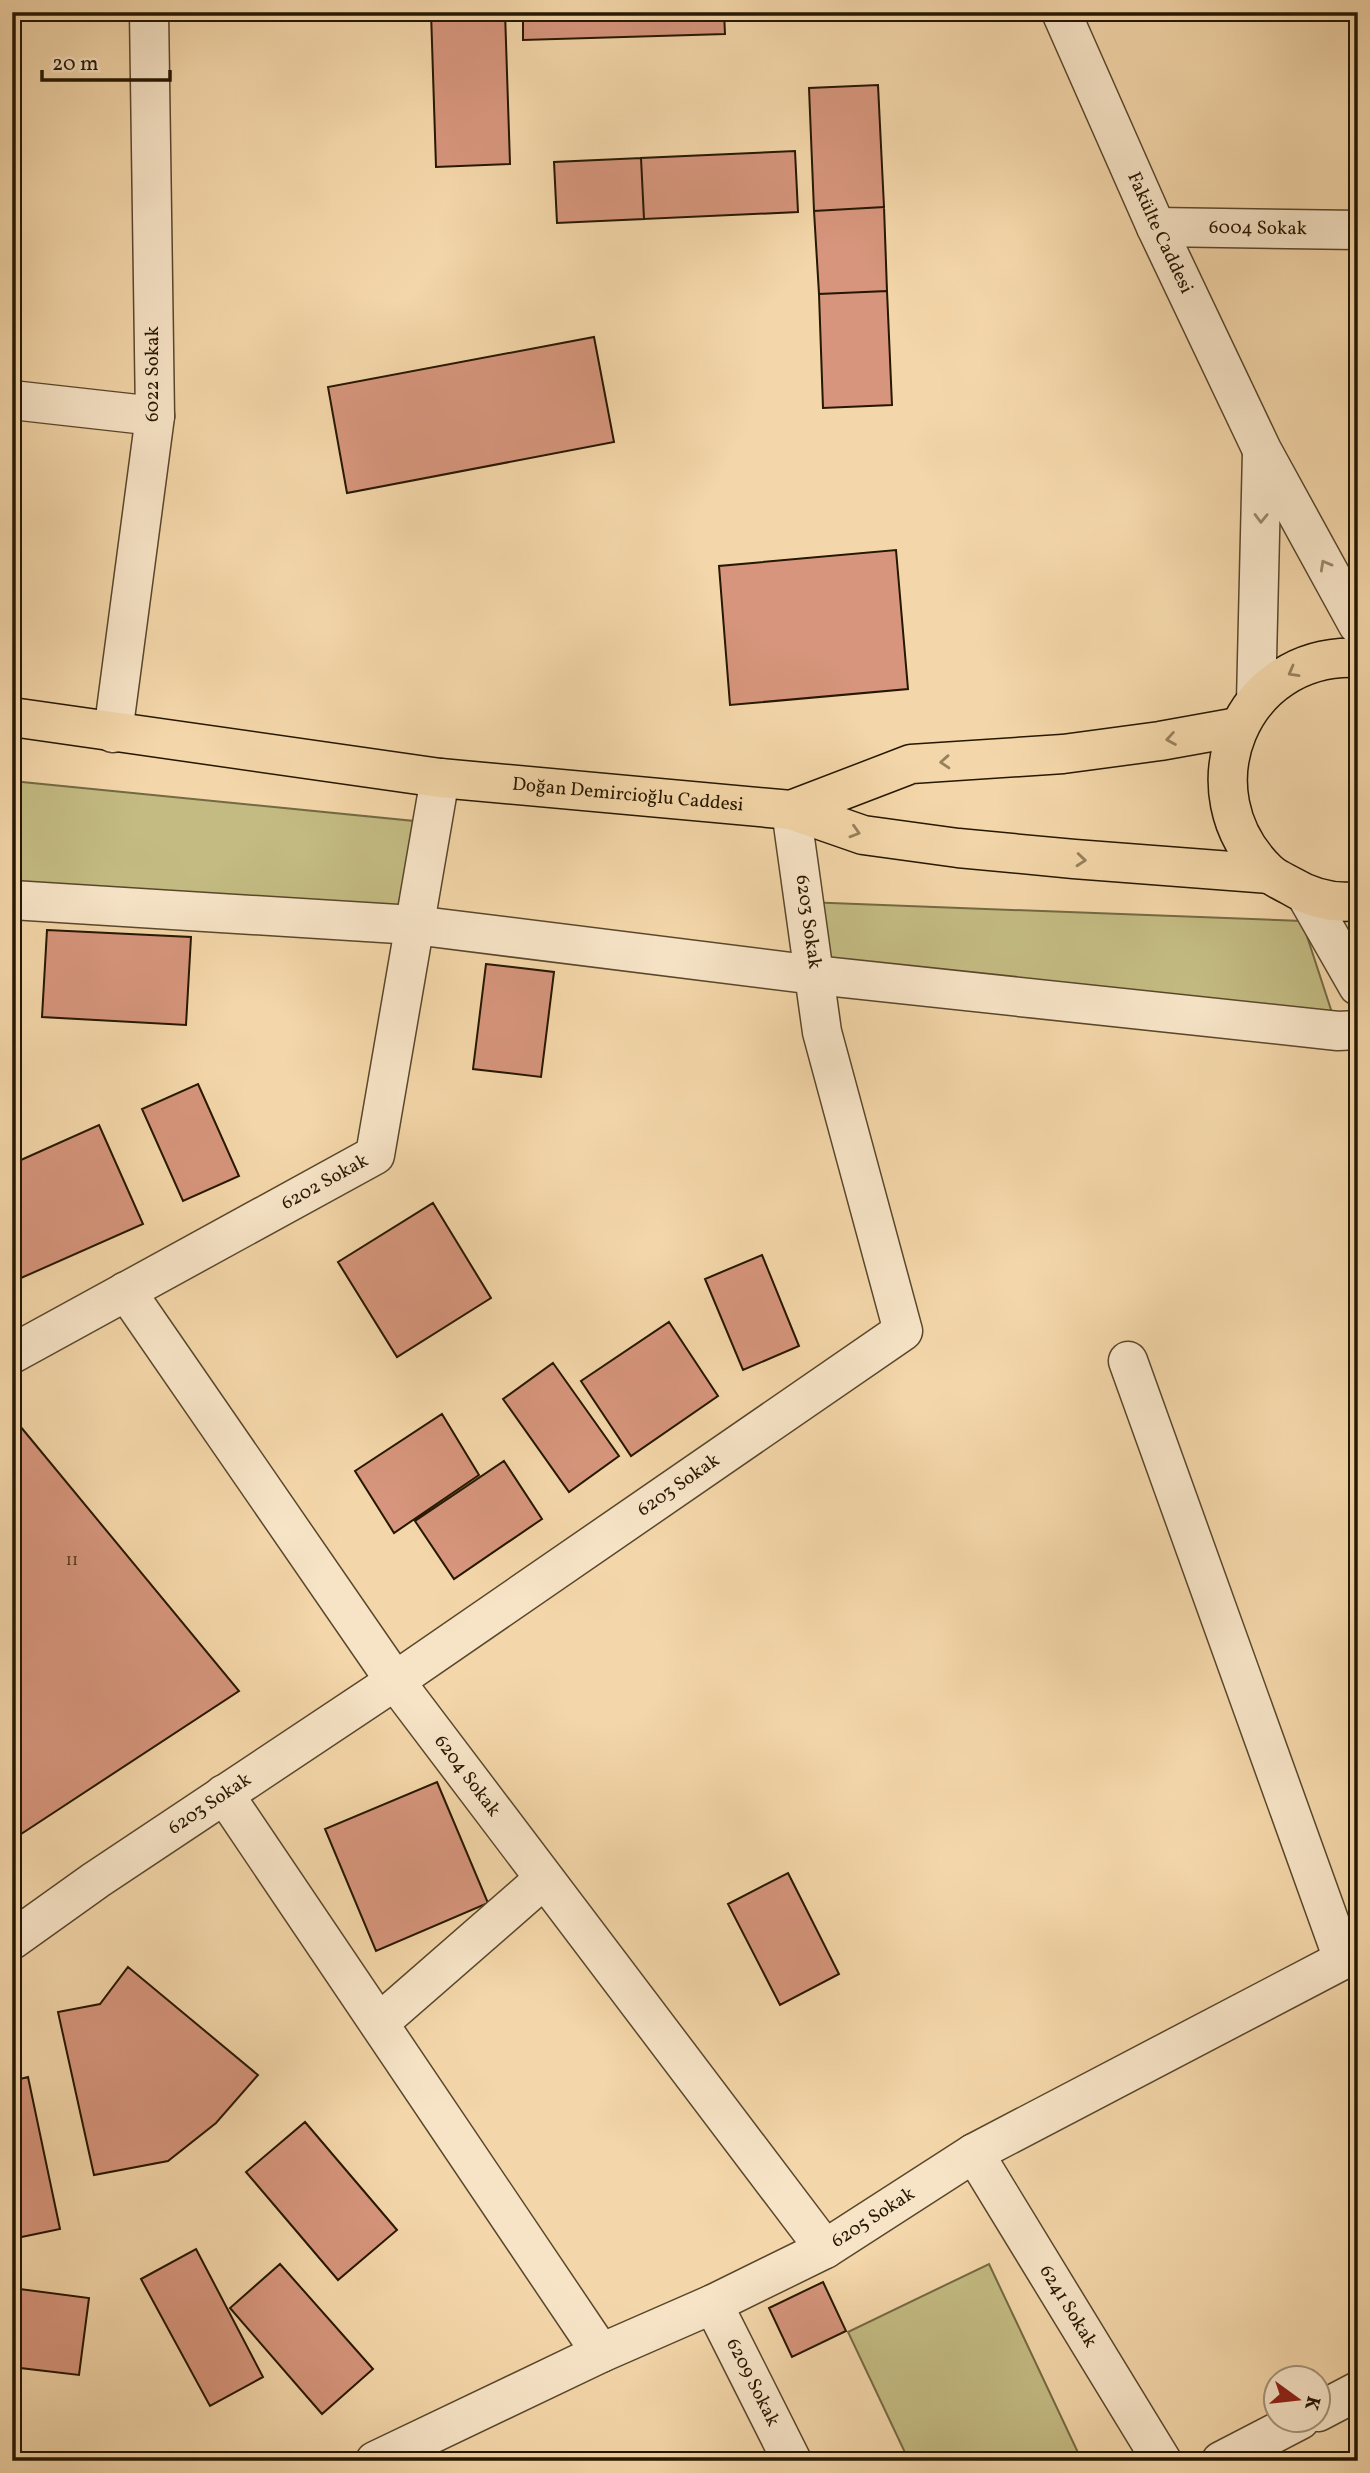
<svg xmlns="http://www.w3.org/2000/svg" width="1370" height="2473" font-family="Vollkorn,serif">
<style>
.green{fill:#c3bb82;stroke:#746942;stroke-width:2}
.building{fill:#d6957c;stroke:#261701;stroke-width:2}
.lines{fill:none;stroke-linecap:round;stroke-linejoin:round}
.minor-casing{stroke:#59472b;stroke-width:41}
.major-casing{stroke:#261701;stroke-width:41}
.minor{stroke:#f7e4c7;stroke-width:38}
.major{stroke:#f3d6a9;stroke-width:38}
.oneway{stroke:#99886e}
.oneway2{stroke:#97805d}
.labels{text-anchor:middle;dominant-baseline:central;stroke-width:5;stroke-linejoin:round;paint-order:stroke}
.number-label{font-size:16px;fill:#523620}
.street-label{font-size:19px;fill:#261701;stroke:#f7e4c7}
</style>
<rect width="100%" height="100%" fill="#f3d6a9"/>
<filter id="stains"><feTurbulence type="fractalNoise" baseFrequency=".00286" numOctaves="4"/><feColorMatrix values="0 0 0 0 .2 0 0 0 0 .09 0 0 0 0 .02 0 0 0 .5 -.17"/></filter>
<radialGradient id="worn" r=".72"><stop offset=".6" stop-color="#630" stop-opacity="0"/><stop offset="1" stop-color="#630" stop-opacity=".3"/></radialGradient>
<path class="green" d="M12,781L414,821L404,915L12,881Z
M805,902L1302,921L1338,1031L815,975Z
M989,2264L1082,2461H909L848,2332Z"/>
<path class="building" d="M431,12H505L510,164L436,167Z
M523,12H724L725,34L523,40Z
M878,85L884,207L814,211L809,88Z
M795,151L798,212L644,219L641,158Z
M641,158L644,219L557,223L554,162Z
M884,207L887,291L819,294L814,211Z
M887,291L892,405L823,408L819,294Z
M594,337L614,442L347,493L328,387Z
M896,550L908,689L730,705L719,566Z
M47,930L191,937L186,1025L42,1017Z
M486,964L554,972L541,1077L473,1069Z
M198,1084L239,1176L183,1201L142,1109Z
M99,1125L143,1224L12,1282V1164Z
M433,1203L491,1298L397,1357L338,1262Z
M762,1255L799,1346L743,1370L705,1279Z
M669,1322L718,1396L631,1456L581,1381Z
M553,1363L619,1456L569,1492L503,1399Z
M442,1414L479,1475L394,1533L355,1471Z
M20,1426L239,1691L12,1840V1430Z
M504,1461L542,1519L454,1579L415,1521Z
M437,1782L488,1903L376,1951L325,1829Z
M788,1873L839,1974L780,2005L728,1904Z
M128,1967L258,2075L216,2123L168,2161L94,2175L58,2012L100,2004Z
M28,2077L60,2229L12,2239V2081Z
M305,2122L397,2230L338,2280L246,2172Z
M196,2249L263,2377L210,2406L141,2279Z
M280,2264L373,2369L322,2414L230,2308Z
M823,2282L846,2331L792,2357L769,2308Z
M12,2288L89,2298L79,2375L12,2367Z"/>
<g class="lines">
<g class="minor-casing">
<g id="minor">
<path id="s1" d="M1061,12L1156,227L1262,450L1358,625"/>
<path id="s2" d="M1156,227L1358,230"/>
<path d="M12,400L155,416"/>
<path d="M1256,701L1262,452"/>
<path d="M113,733L155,416L149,12"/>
<path d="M1306,895L1358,986"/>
<path d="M12,900L414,925L815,975L1338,1031L1358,1030"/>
<path id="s3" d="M126,1291L395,1681L825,2249"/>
<path id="s4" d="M12,1354L375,1155L440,778"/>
<path d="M1128,1361L1343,1959"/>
<path d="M224,1794L601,2353"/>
<path id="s5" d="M12,1940L96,1880L395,1681L903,1331L822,1032L791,810"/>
<path d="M379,2023L544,1879"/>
<path id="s6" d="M974,2153L1162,2461"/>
<path id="s7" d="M713,2304L792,2461"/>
<path d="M1318,2412L1358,2391"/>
<path id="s8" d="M375,2461L601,2353L713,2304L825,2249L974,2153L1358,1952"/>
<path d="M1221,2461L1300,2420"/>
</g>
</g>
<g class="major-casing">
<g id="major">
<path d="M1358,658C1240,652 1184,792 1268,872C1274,878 1284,882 1291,886C1311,898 1334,904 1358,901"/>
<path id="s9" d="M12,717L440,778L791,810L911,764L1063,754L1160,741L1238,727"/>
<path d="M791,810L863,835L958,848L1074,859L1270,874"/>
</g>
</g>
<use href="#minor" class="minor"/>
<use href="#major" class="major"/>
</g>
<defs><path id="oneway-chevron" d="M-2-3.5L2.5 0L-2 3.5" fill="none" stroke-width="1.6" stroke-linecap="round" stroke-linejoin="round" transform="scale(1.75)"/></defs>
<g class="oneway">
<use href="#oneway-chevron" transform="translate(1261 518) rotate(91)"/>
<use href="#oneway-chevron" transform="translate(1325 565) rotate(-119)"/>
</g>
<g class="oneway2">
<use href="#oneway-chevron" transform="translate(1293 672) rotate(151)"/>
<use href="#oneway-chevron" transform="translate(1171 739) rotate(170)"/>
<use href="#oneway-chevron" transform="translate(945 762) rotate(176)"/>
<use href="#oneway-chevron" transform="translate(855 832) rotate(17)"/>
<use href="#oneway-chevron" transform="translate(1081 860) rotate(5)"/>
</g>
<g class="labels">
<g class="number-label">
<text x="72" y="1561">11</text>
</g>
<g class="street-label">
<text stroke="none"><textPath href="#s2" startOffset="102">6004 Sokak</textPath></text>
<text stroke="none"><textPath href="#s1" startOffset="242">Fakülte Caddesi</textPath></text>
<text transform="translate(153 374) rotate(-90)">6022 Sokak</text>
<text stroke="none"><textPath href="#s9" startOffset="621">Doğan Demircioğlu Caddesi</textPath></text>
<text transform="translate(808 922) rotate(82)">6203 Sokak</text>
<text stroke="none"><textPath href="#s4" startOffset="357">6202 Sokak</textPath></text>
<text stroke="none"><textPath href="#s5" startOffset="807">6203 Sokak</textPath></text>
<text stroke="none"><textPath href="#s3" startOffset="593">6204 Sokak</textPath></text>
<text stroke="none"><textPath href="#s5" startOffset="240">6203 Sokak</textPath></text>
<text stroke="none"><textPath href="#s8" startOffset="555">6205 Sokak</textPath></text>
<text stroke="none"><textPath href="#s6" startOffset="180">6241 Sokak</textPath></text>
<text stroke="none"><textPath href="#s7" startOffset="88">6209 Sokak</textPath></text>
</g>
</g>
<rect width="1370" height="2473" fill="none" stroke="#f3d6a9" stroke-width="42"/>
<rect x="14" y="14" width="1342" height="2445" fill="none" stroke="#261701" stroke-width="3.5"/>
<rect x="21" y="21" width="1328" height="2431" fill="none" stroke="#261701" stroke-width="2"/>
<g transform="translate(1297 2399) rotate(105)"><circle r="33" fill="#f7e4c7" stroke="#a39278" stroke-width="2"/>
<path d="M0-5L12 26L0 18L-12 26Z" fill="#8f2418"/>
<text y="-10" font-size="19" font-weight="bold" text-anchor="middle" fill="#261701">K</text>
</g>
<path d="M42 70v10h128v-10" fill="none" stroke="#261701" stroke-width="3.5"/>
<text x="52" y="70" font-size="21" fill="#261701" stroke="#f7e4c7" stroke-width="5" paint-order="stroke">20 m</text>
<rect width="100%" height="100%" filter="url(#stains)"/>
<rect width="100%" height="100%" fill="url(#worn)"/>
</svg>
